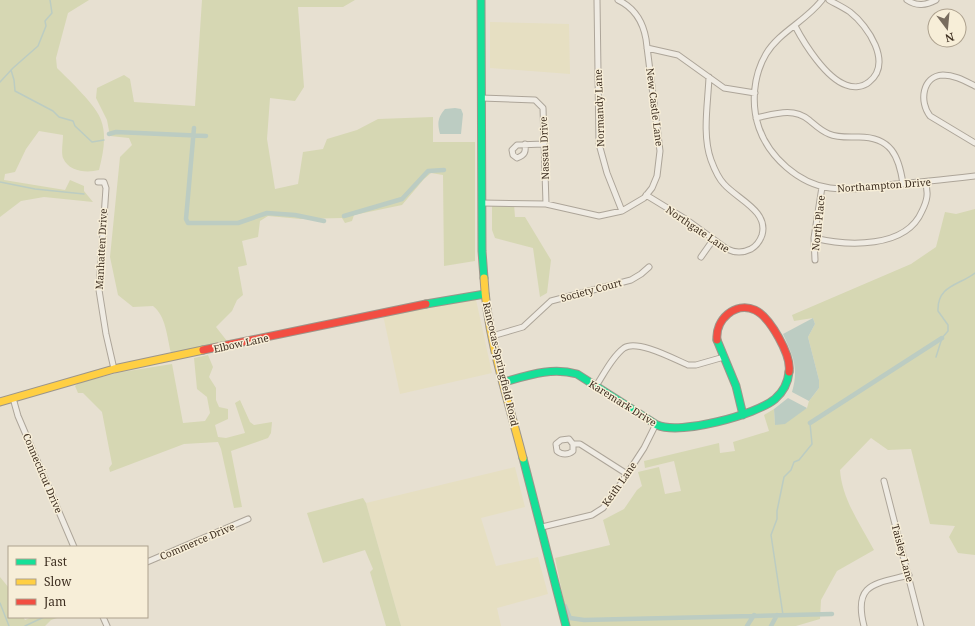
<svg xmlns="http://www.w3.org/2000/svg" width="975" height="626" font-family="'Noto Serif',serif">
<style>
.farmland{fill:#e6dfc2}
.green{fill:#d6d7b3}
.water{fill:#bcccc2}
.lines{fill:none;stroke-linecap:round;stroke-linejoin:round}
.stream{stroke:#bcccc2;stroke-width:1.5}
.canal{stroke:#bcccc2;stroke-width:4.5}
.street-casing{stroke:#ada599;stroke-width:7}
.fast-casing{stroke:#9c958a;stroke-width:9}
.slow-casing{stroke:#9c958a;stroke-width:9}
.jam-casing{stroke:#9c958a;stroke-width:9}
.street{stroke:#efebe3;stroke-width:5}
.fast{stroke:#16e098;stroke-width:7}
.slow{stroke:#ffcf43;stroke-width:7}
.jam{stroke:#f24e42;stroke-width:7}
.labels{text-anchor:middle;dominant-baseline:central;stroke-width:3;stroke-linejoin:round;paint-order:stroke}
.street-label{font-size:10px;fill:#3d2e20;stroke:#f7eed8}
</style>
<rect width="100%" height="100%" fill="#e7e0d1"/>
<path class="farmland" d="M490,22L569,24L570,74L490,68Z
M475,295L492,373L400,394L383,315Z
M515,467L525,507L481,518L496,566L538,557L548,594L497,608L501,626H401L366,503Z"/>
<path class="green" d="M0,0H89L68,13L56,58L57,68C68,79 97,106 101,120C107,136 103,154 99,170C87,173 69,172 63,158C61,152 63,142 63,135L39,131L26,149L15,172L5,174L4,180L65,190L70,180L84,186V191L93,202L44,197L21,201L0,217Z
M202,0H355L343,7H298L304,87L295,101L270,98L267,139L275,189L298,184L303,152L323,149L327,139L357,130L378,119L433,117V142H475V261L444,266L443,175L431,173L424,179L402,205L354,215L352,221L345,223L342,218L301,219L268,216L260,221L258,237L242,241L247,265L238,267L243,295L237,300L232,311L216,327L227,341L171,353C167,337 166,316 153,306L133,307L118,295L110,257L120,157L132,145L129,138L110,136L107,120L96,98L97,88L124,75L130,79L134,102L195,106Z
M492,204H514L515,217H525L551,260L547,293L540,297L533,248L495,238L492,230Z
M975,209V555L958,553L949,537L955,526L930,524L911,449L888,450L871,438L840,470C842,499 860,524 874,550L837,571L821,600L820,619L796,626H569L555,558L610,545L603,520L624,509L637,490L642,486L638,472L659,467L665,494L681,491L674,461L645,468L644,461L719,443L720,453L735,451L733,442L769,431L764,415L774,409L775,425L807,408L809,401L819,388V380L808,337L815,324L813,318L794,321L792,315L911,264L936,247L945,212L956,214Z
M208,355L213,367L209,377L216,388V400L219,407L228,409V419L215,425L218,437L226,438L245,433L235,403L240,400L250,422L254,425L272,422L271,433L268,438L231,451L242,507L234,508L221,449L218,442L184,444L110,472L109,468L112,464L102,412L83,393H78L75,386L78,383L122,372L172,364L183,423L205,421L210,413L207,397L197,389L194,358Z
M363,498L366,503L401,626H386L370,572L373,569L365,550L323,563L307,513Z
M0,577L9,588V617H23L25,620L33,617H60L51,620L45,626H0Z"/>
<path class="water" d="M455,108L461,109L463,114L461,134H440C437,123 438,117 445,109Z
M813,318L815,324L808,337L819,380V388L809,401L792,392C799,368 793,356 783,334Z
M788,398L807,408L785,424L775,425L774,409Z"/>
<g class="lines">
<path class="stream" d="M11,70L14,80L15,91L53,111L59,117L73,121L75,126L92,142L104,140
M0,82L13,68L38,46L46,26L45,21L52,13L50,0
M0,182L35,189L84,194
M936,357L942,338L948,331V325L938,311C937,285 960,285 975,273
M0,603L9,626
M783,615L771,535L777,519V511L784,477L791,470L794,462L799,460L812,444L810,423
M25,626L44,617"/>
<path class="canal" d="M194,128L186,219L188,223H238L267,213L295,215L324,221
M109,134L116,132L206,136
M344,216L402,199L428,171L444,170
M810,423L942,338
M565,606L570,618L584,620L832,614
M747,626L754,615
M771,626L777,615"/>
<g class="street-casing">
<path id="street" d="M597,0L599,144L607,173L622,211
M822,0C806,21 779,32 766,54C753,76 751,105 759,128C769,157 799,184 830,188C852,191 875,187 896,184C923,182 949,179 975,176
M907,0C917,7 926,5 936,0
M795,26C805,45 826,78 846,85C854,88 863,87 869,82C893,63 868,26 850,12C843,7 836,4 829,0
M647,48L678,55L724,88L755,93
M975,86C965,81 955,75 943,75C922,76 919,102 930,116L975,143
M481,98L535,100L543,108L546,204
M756,118C775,114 793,107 809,120C815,125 821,131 829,134C838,138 849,137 859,137C891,137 899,156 903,184
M525,144C526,152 525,155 517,158L513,155L512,150L517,145L544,144
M98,182H104L106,188L99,290L106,334L114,369
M646,195L687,220L727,249C735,253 743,253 751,249C756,246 760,241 762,235C769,211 737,199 724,184C718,178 714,168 711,160C702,135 708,103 709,77
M482,203L546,204L599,216L622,211L644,198L652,188L657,176L660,151L646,39C643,22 635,8 618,0
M814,238C847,246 906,249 922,211C927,201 929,193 925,182
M701,257L713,240
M815,260L814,238L822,187
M492,336L523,327L551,301L631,280L641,274L649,267
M596,386C604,374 612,357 624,348C637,339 674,359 688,365H696L724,357
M13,398L18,416L74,547
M573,444L569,439L561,440L556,444L557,451C562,455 568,455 573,451V444H580L627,474
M884,481L921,626
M542,527L592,515L603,508L614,494L644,448L656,424
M147,562L248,519
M103,617L107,626
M864,626C853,583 875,584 909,575"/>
</g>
<g class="fast-casing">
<path id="fast" d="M481,0L482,251L484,278
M426,304L485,294
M717,340L736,386L743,415
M504,382C529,375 552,367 577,374L657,425C680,435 756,415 775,399C783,392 788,383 789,372
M523,458L566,626"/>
</g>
<g class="slow-casing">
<path id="slow" d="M484,278C487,338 508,399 523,458
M0,402L114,369L203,350"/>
</g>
<g class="jam-casing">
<path id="jam" d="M717,340C715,320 735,301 755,310C770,317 792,356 789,372
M203,350L426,304"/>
</g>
<use href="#street" class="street"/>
<use href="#fast" class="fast"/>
<use href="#slow" class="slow"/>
<use href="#jam" class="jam"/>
</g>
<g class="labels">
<g class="street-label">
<text transform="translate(655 107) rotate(83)">New Castle Lane</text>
<text transform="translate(599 108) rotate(-92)">Normandy Lane</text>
<text transform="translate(544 148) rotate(-92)">Nassau Drive</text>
<text transform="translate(884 185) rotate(-4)">Northampton Drive</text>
<text transform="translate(818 223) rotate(-84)">North Place</text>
<text transform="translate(698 229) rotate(34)">Northgate Lane</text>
<text transform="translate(101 249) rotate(-87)">Manhatten Drive</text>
<text transform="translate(591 290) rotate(-15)">Society Court</text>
<text transform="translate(241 343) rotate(-12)">Elbow Lane</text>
<text transform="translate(501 364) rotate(77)">Rancocas-Springfield Road</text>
<text transform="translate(623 403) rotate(32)">Karemark Drive</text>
<text transform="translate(43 473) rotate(67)">Connecticut Drive</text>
<text transform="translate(619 484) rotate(-55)">Keith Lane</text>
<text transform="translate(197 541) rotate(-23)">Commerce Drive</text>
<text transform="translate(903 553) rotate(75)">Taisley Lane</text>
</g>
</g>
<rect x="8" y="546" width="140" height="72" fill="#f7eed8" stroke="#ada18e"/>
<rect x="16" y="559" width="20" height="6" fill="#16e098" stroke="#ada18e"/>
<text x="44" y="566" font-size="12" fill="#3d2e20">Fast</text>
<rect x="16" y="579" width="20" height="6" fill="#ffcf43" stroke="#ada18e"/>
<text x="44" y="586" font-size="12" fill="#3d2e20">Slow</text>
<rect x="16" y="599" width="20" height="6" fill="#f24e42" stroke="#ada18e"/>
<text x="44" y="606" font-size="12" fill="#3d2e20">Jam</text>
<g transform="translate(947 28) rotate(164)"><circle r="19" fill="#f7eed8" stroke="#ada18e"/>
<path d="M0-3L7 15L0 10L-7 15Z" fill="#786c5e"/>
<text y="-6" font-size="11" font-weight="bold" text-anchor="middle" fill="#3d2e20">N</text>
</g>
</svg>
